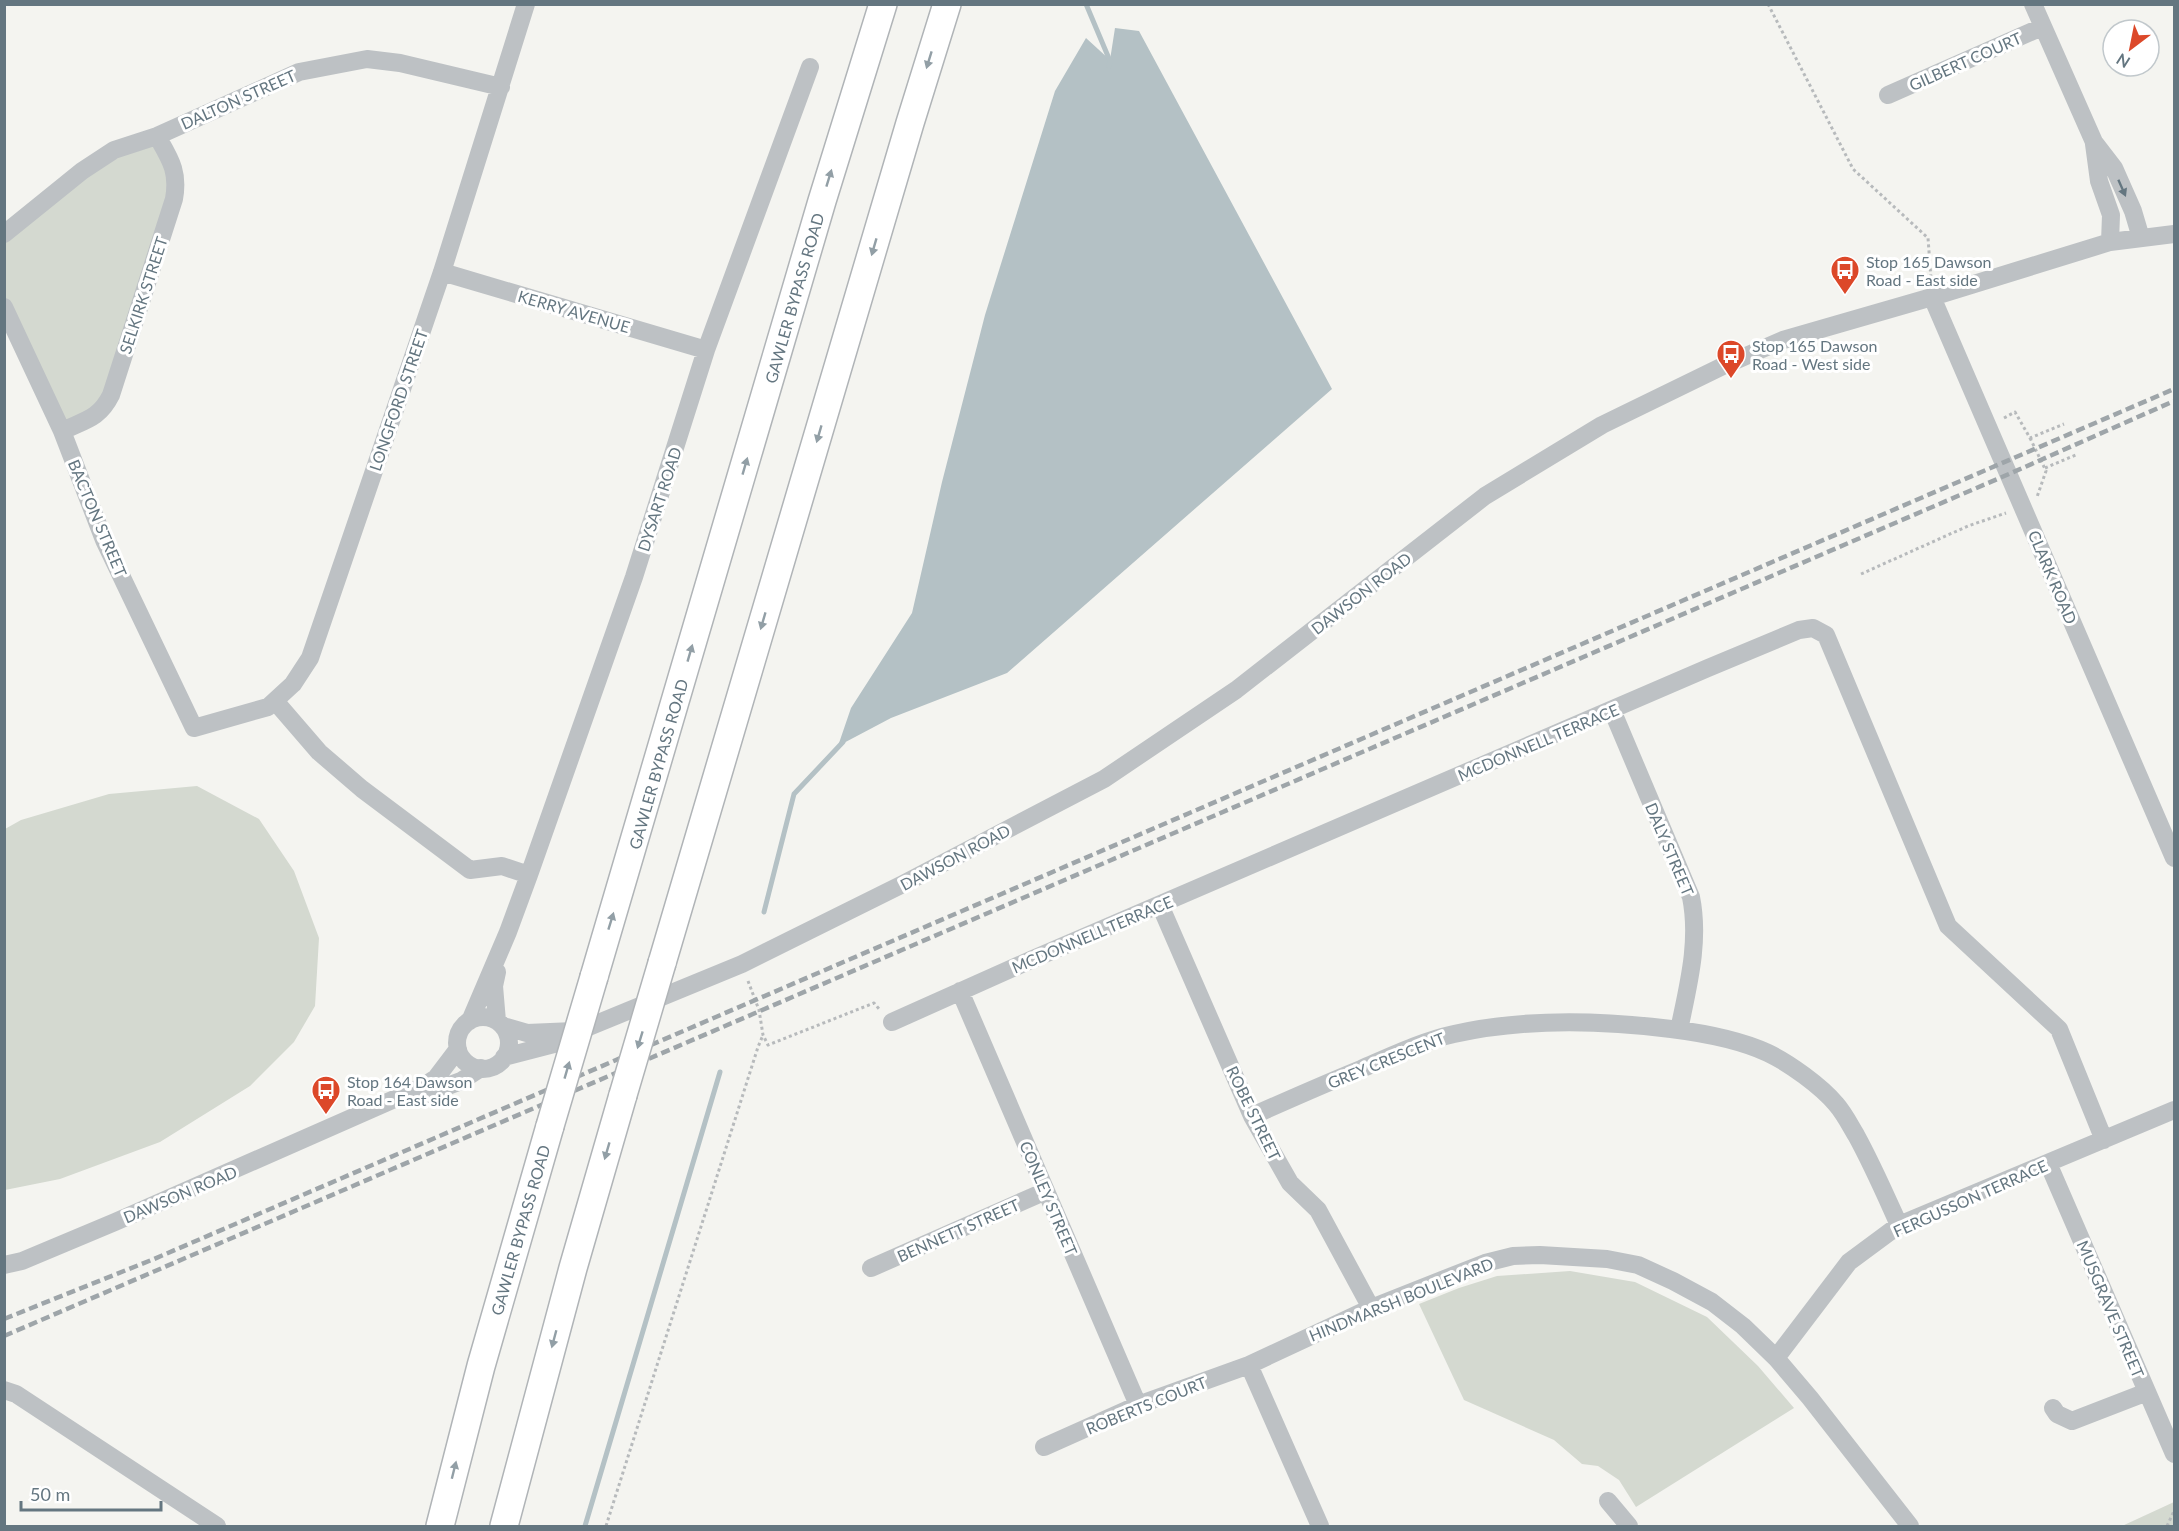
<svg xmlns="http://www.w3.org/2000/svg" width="2179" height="1531" font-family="Lato,sans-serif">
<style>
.green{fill:#d4d9d0}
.water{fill:#b4c1c5}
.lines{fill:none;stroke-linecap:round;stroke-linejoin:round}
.stream{stroke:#b4c1c5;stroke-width:5}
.highway-casing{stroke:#b0b4b7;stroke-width:30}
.path{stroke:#b7babc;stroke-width:3;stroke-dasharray:3 3;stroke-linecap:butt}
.minor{stroke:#bdc1c4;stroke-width:18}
.highway{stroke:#fff;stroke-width:27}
.rail{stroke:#9ea5a9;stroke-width:4.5;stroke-dasharray:9 4.5;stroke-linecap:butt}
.highway-bridge-casing{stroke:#b0b4b7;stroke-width:30;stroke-linecap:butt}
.highway-bridge{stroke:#fff;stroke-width:27}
.oneway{fill:#929fa6}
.oneway2{fill:#647680}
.labels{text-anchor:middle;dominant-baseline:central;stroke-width:6;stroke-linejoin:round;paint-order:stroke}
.street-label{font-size:16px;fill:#647680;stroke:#fff}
.poi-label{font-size:16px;fill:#647680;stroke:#fff;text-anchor:start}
</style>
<rect width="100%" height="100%" fill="#f4f4f0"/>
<path class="green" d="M157,136L174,169L111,395L62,431L5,307L4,234L82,171Z
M197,786L259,819L294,871L319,938L315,1006L294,1042L250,1086L160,1142L60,1179L5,1190V829L21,820L109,794Z
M1570,1271L1635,1282L1707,1317L1758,1366L1794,1408L1636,1507L1619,1480L1598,1466L1582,1464L1554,1440L1464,1400L1419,1304L1459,1288L1497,1276Z
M2174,1502V1526H2122Z"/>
<path class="water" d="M1115,28L1139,31L1332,389L1007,673L891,718L838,746L851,708L912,613L942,482L985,315L1055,91L1086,38L1110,60Z"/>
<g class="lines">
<path class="stream" d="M1086,4L1110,61L1109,66
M764,912L794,794L843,742
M585,1526L720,1072"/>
<g class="highway-casing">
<path id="highway" d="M662,963L910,123L947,4
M594,977L822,201L883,4
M440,1526L481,1366L550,1126
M504,1526L573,1268L623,1095"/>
</g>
<path class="path" d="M1768,4L1853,169L1928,238L1931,279
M2004,418L2015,412L2030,438L2064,424
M2030,438L2046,471L2037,497
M2045,468L2078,454
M1861,574L1968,526L2006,513
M748,981L759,1010L763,1035L768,1045L874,1003L880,1010
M606,1526L758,1047L763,1035
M2167,1526L2174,1511"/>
<path class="minor" d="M2033,4L2094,142L2114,168L2133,211L2141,238
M1888,95L2042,27
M2094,144L2099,181L2111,215L2110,242
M4,234L82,171L114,150L157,136L299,72L367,59L400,63L501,87
M442,272L706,350
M1932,297L2174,858
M4,307L62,431L104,540L194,728L268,707L293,684L310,658L442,272L526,4
M62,431C85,420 99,419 111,395L174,199C179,171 170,159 157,136
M275,701L319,752L362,789L470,870L502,866L529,875
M1612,710L1691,897C1700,942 1688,986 1679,1030
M1160,905L1252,1116L1290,1183L1318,1210L1371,1308
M960,991L1138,1405
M457 1043a26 26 0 1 1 52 0a26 26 0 1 1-52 0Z
M470,1021L508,932L529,875L634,577L706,350L810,67
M497,1021L494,986L497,972
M892,1022L1033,959L1708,668L1799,630L1813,628L1826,635L1948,926L2059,1029L2104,1140
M503,1026L527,1033L574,1031
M504,1057L554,1044L579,1031L742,964L903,884L1104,779L1236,690L1485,496L1602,425L1723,366L1783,340L1932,297L2110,242L2174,234
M421,1096L461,1081L481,1068
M1252,1116C1288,1100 1324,1084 1361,1069C1391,1056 1422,1041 1454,1034C1525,1018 1599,1020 1671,1029C1703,1033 1738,1039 1768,1053C1789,1063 1821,1086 1836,1104C1844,1113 1850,1125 1856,1135C1872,1164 1885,1194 1899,1225
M2048,1163L2174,1454
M4,1265L22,1261L115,1222L424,1086L436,1078L458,1049
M871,1268L1046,1191
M1776,1358L1849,1262L1899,1225L2174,1110
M1249,1365L1320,1526
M4,1390L16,1394L217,1526
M2053,1408L2057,1414L2072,1421L2147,1392
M1044,1447L1138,1405L1249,1365L1371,1308L1485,1263L1513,1256L1540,1255L1607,1259L1638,1265L1673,1281L1712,1302L1743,1326L1776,1358L1810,1398L1910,1526
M1608,1501L1629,1526"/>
<use href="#highway" class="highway"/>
<path class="rail" d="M4,1319L154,1259L2174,389
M4,1336L2009,474L2174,401"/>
<g class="highway-bridge-casing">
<path id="highway-bridge" d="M623,1095L662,963
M550,1126L594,977"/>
</g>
<use href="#highway-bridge" class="highway-bridge"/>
</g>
<defs><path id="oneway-solid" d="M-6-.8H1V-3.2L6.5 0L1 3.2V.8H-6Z" transform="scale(1.5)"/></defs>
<g class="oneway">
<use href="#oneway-solid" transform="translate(929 60) rotate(107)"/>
<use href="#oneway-solid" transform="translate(829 178) rotate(-73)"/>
<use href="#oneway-solid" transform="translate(874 247) rotate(106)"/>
<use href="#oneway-solid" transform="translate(819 434) rotate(106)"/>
<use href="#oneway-solid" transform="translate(745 466) rotate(-74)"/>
<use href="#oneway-solid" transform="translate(763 621) rotate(106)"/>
<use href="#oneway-solid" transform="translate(690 653) rotate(-74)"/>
<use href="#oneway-solid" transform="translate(611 921) rotate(-73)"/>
<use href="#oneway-solid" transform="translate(640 1040) rotate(107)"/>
<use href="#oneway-solid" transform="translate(567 1070) rotate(-74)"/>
<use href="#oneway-solid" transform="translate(607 1151) rotate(106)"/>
<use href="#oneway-solid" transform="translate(554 1339) rotate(105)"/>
<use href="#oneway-solid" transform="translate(454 1470) rotate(-76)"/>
</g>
<use class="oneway2" href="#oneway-solid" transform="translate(2122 188) rotate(66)"/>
<defs>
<g id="bus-pin" transform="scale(1.5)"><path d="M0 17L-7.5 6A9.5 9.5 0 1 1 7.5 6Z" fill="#dc4829" stroke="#fff"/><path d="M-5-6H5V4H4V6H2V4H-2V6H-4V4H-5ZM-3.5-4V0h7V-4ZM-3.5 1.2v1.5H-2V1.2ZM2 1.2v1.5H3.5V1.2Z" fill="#fff"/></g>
</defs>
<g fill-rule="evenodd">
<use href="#bus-pin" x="1845" y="270"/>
<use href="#bus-pin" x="1731" y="354"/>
<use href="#bus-pin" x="326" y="1090"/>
</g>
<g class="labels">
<g class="street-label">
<text transform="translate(1965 61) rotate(-24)">GILBERT COURT</text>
<text transform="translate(238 99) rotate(-24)">DALTON STREET</text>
<text transform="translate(143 295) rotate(-72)">SELKIRK STREET</text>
<text transform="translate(794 298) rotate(-74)">GAWLER BYPASS ROAD</text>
<text transform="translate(574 311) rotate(16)">KERRY AVENUE</text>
<text transform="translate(398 400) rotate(-71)">LONGFORD STREET</text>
<text transform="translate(659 499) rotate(-72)">DYSART ROAD</text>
<text transform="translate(98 518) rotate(67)">BACTON STREET</text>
<text transform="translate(2053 577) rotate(67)">CLARK ROAD</text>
<text transform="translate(1361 593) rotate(-38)">DAWSON ROAD</text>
<text transform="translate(1538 742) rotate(-23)">MCDONNELL TERRACE</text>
<text transform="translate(658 764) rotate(-74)">GAWLER BYPASS ROAD</text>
<text transform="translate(1670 849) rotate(67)">DALY STREET</text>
<text transform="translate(955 857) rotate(-28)">DAWSON ROAD</text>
<text transform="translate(1092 934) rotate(-23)">MCDONNELL TERRACE</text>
<text transform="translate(1386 1060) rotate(-22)">GREY CRESCENT</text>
<text transform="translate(1254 1113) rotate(64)">ROBE STREET</text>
<text transform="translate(180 1194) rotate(-23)">DAWSON ROAD</text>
<text transform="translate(1049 1198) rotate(67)">CONLEY STREET</text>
<text transform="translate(1970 1198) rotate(-24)">FERGUSSON TERRACE</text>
<text transform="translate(520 1230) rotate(-74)">GAWLER BYPASS ROAD</text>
<text transform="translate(958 1230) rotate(-24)">BENNETT STREET</text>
<text transform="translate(1401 1299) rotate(-22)">HINDMARSH BOULEVARD</text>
<text transform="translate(2111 1309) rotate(67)">MUSGRAVE STREET</text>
<text transform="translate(1146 1405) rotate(-22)">ROBERTS COURT</text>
</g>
<g class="poi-label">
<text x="1866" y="261">Stop 165 Dawson<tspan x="1866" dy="18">Road - East side</tspan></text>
<text x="1752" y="345">Stop 165 Dawson<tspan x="1752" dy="18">Road - West side</tspan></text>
<text x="347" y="1081">Stop 164 Dawson<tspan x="347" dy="18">Road - East side</tspan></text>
</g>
</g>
<rect width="2179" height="1531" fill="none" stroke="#647680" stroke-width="12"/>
<g transform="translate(2131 48) rotate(212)"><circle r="28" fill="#ffffff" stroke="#c1c8cc" stroke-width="1.5"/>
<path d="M0-4.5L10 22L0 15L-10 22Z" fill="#dc4829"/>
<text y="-9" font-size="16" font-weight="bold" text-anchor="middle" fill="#647680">N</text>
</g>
<path d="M21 1501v9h140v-9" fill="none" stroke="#647680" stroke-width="3"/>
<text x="30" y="1501" font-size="18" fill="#647680" stroke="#ffffff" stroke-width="4.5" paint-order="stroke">50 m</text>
</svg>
